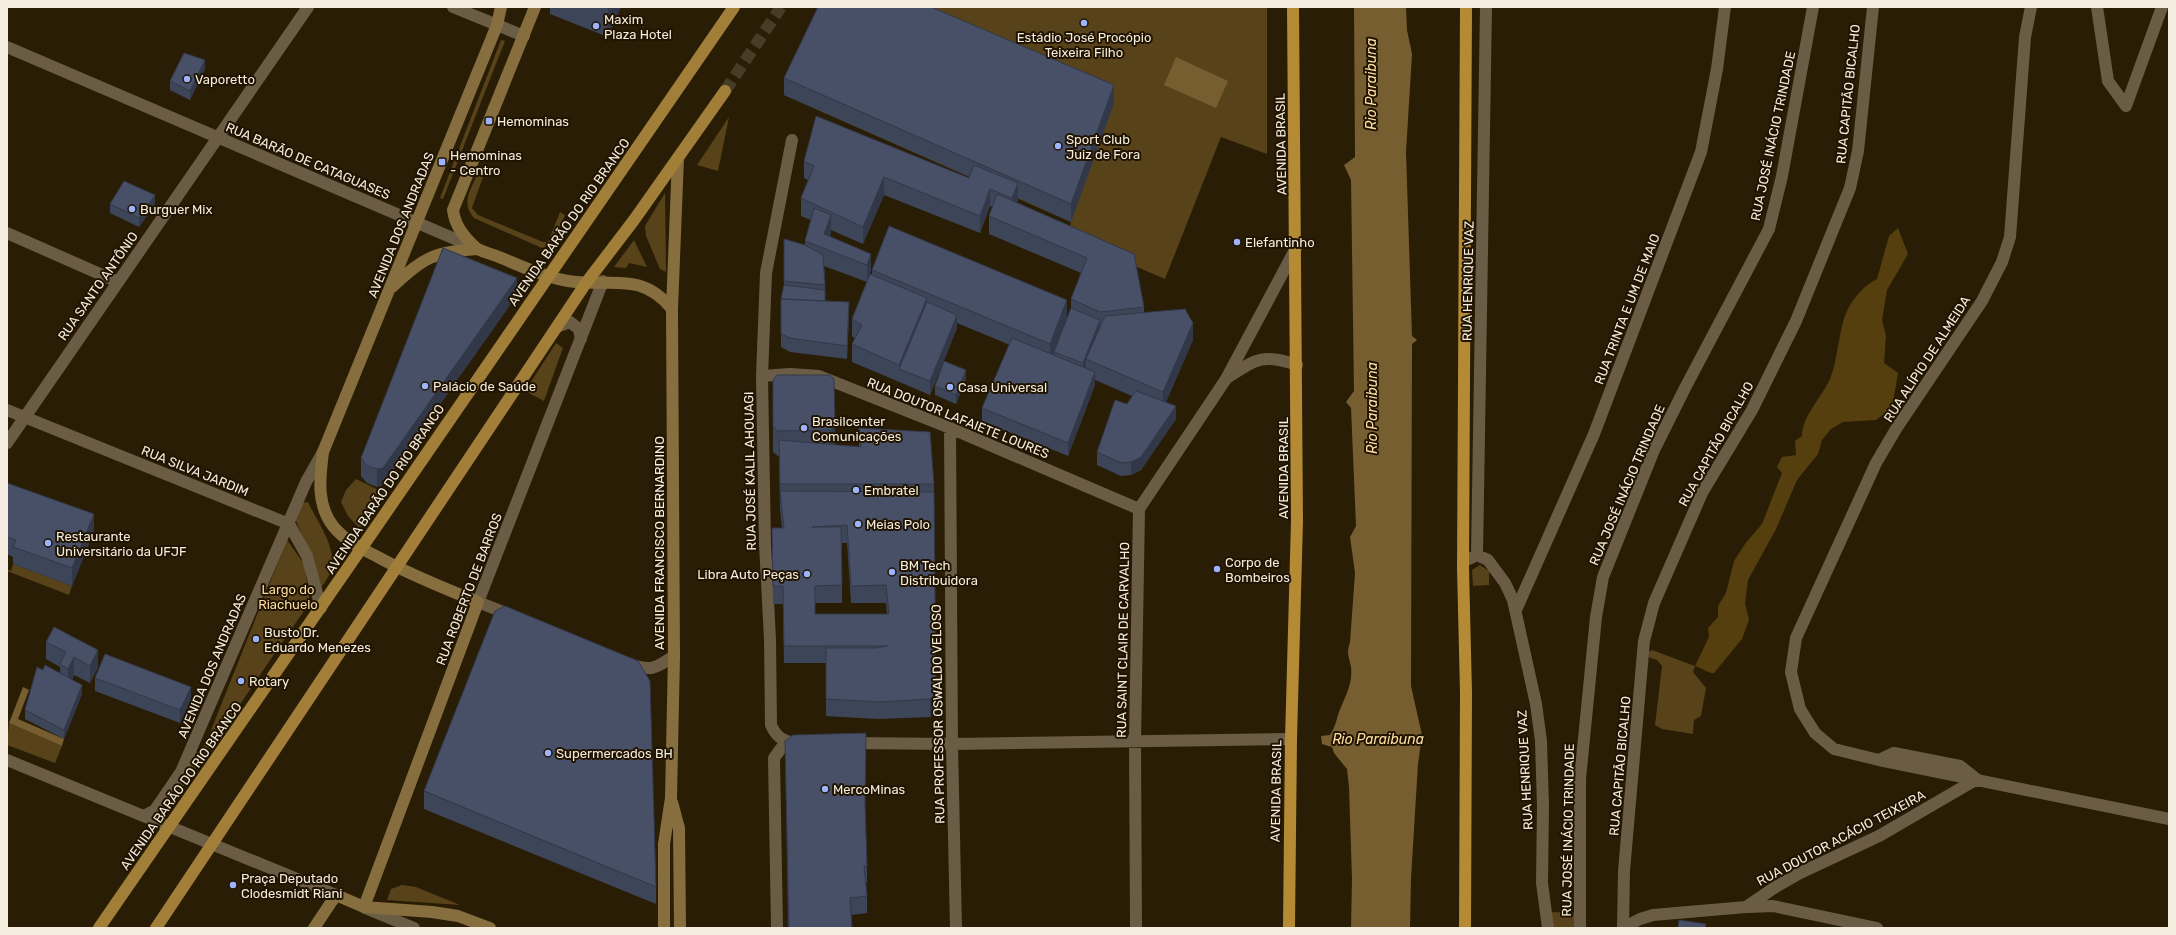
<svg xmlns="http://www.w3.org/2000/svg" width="2176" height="935" font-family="Rubik,sans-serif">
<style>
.green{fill:#574219}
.forest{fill:#563f0e}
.water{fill:#775e30}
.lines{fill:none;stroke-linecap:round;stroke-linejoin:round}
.primary-tunnel{stroke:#473c26;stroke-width:12;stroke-dasharray:12 6;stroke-linecap:butt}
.minor{stroke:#6b5d45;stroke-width:12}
.tertiary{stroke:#6b5d45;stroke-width:12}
.secondary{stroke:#876e3f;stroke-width:12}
.primary{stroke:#a27f39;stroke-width:12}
.trunk{stroke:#b48a35;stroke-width:12}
.wall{fill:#3d4559;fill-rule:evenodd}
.shaded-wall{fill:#323848}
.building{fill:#475067;stroke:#323848;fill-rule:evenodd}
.poi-dot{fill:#9cb4fd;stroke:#201400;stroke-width:1.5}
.labels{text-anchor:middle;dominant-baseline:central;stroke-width:4;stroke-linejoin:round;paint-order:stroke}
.poi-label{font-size:13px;fill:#f4ecde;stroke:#201400;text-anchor:start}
.street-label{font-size:13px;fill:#f4ecde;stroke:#201400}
.park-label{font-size:13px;fill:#f9d9a1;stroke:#201400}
.water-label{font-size:14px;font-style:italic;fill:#fedea5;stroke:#201400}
</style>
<rect width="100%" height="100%" fill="#291d06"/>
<path class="green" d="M824,7H1267V154L1221,137L1165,279L1067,237L1071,222L784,95Z
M501,40L505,41L443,199L440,198Z
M729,117L718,171L697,165Z
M477,175L483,177L472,208L478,215L543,242H548L560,212L565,215L554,243L542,248L474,218C461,203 470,191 477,175Z
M665,193L666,272L660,269L646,236L645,226Z
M634,240L647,267L629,263L626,268L614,267Z
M556,343L563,348L544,401L525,391Z
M356,479L385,493L360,529L348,516L341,502L346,490Z
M308,502C317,522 338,548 331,571C329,577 323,584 320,590L310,553L295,519L301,503Z
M287,540L304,564L310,602L167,811L162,808L195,751L200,753L207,740Z
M13,564L72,586L69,595L7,571V569L11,571Z
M1480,565L1489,571V585L1473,586L1472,570Z
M1652,650L1695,666L1693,672L1706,688L1701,716L1694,720L1693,734L1662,729L1655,725L1662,666L1657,660L1648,657L1649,652Z
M9,723L62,746L55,763L7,745Z
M402,885L416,887L460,905L387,900L391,889Z
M1550,912L1577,913V928H1553Z"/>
<path class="forest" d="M1898,228L1908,254L1887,290L1882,320L1886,336L1884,363L1898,373L1892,408L1876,420L1843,422L1831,429L1822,440L1818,454L1797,480L1776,529L1748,580L1745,603L1749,620L1742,639L1714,673H1711L1695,666L1709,637L1708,628L1718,617V606L1726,593L1734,561L1745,544L1762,524L1782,473L1777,467L1782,457L1796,455L1795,441L1802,436C1803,414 1821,399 1830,379C1839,357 1838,327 1849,307C1856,295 1865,285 1877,279L1889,236Z"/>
<path class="water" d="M1354,7H1406L1407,30L1412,54L1406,152L1412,336L1417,340L1412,344L1411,686L1422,735L1418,764L1411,878L1410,928H1351L1352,879L1349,787L1347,769L1334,753L1332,747L1322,744L1321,736L1330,735C1335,728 1336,721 1339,712C1345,697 1353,684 1351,667C1349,655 1346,655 1350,642L1355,573L1350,537L1356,526L1351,408L1346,402L1354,391L1351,180L1344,165L1355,157Z
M1176,57L1228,81L1216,108L1164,85Z
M23,687L29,690L18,719L64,739L62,746L9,723Z"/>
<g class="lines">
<path class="primary-tunnel" d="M725,91L781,7"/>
<path class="minor" d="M2031,7L2025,37L2010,237L2002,262L1982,301L1896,429L1876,463L1796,638L1791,672L1800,709L1815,733L1834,749L1879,760L2169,819
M2097,7L2108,81L2126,106
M2126,106L2162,7
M792,140L766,273L762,376L765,544L770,639L771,725C777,739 786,743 801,743
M7,233L118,282
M762,376L790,374L819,376L950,428L1139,509
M1227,378C1256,359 1263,353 1297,365
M950,428L952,744L956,928
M1477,555L1486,7
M1469,559L1477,555L1488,560L1505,583L1513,600L1536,704L1541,741L1543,806L1542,883L1548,928
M478,602L603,281
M1516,610L1594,434L1701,152L1717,69L1725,7
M850,743L952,744L1291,739
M1879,760L1894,753L1960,766L1974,777
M1748,907L1773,906L1877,928
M777,928L774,758L782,747L792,743
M1136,928L1135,741L1139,509L1226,379L1296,248
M1580,928V779L1596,617L1603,577L1654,450L1685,388L1769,229L1782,176L1813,7
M1623,928L1624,871L1644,641L1654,603L1702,493L1752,410L1796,321L1850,188L1858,151L1873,7
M1623,928L1640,919L1653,915L1746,907L1774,888L1800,873L1879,836L1977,779"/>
<path class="tertiary" d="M453,7L524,36
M7,47L476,248
M557,327L570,322L579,329L581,339
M7,410L289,524L307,556L321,608
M7,443L308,7
M478,602L513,616
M628,663C650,672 655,669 674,656
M7,760L336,895
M144,816L155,810L181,772L306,482L323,452
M365,908L414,928"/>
<path class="secondary" d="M535,7L453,210C455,226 464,237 476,248C482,252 492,254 499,257C521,266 544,277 568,281C610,288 640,270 672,309
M392,287C426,256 432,253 477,249
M672,802L679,828L680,928
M364,907L478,602C444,588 410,575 378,557C362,549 344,540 333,526C316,504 320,477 323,452L497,25L501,7
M314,928L336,895L364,907L432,912L458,916L490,928
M664,928V844L671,798L674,656L672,309L678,158"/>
<path class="primary" d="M99,928C311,621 523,315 734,7
M156,928L586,283L634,220L725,91"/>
<path class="trunk" d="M1289,928L1291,739L1297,521L1293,7
M1465,928L1466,693L1463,568L1466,7"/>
</g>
<path class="wall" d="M550,7H621L608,37L550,14Z
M205,69L190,100L170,90V81Z
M784,78L1114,103L1071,222L1018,198L1017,203L1134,254L1144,307V312L1193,340L1166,402L1176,419L1141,470L1131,475L1121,476L1097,465V452L1132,396L1095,380V385L1068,456L982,421V408L1010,345L957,323V328L930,395L852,362V344L855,339L852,336V319L867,282L824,266L825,285V301L849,315L847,359L790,352L781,347V299L784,285V239L805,245V241L811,220L801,216V198L808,180L804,178V161L969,178L970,177L784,95ZM884,195L980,233L990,206L993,207L989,216V234L1081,273L1071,299V308L1054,352V355H1053L1067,317L872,270V275L870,274L871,271V254L830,237L831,232V230L863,244Z
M110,204H155L139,227L110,213Z
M517,295L383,485L377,487L367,483L361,476V458Z
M830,375L835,445L859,447V428L934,484L936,710L930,717L878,719L826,716V663H784L783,604H773L772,528H782L780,509L779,456H778L773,452V380ZM842,543H847L851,603H886L887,614H815V603H842Z
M966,379L956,404L935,395V386Z
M7,483L94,531L72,586L13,564V557L7,554Z
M46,642L98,667L90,683L74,675L72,680L82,694L64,739L25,719V710L43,670L60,673V667L46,659Z
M95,678L191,700L180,723L95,691Z
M785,741L866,750L865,809L867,866V883H866L867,896V913L851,915L852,928H788Z
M424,791L656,887V904L424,809Z"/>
<path class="shaded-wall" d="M608,7H621L608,37Z
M205,60V69L190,100V91Z
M1114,85V103L1071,222V204Z
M884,177V195L863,244V227Z
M1018,183V201L1012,216V198Z
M990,189V206L980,233V216Z
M155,195V204L139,227V218Z
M831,215V232L825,249L824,234Z
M871,254V271L867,282V265Z
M517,278V295L383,485L377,487V469Z
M927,298V316L899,369V365Z
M1067,300V317L1050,362V344Z
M849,302V315L847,359V346Z
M957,315V328L930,395V381Z
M1100,320V333L1086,359V369L1083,376V363Z
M1193,323V340L1163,409V392Z
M966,370V379L956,404V395Z
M1095,372V385L1068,456V443Z
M1176,406V419L1141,470L1131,475V462Z
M835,425V450L831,455V430Z
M94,514V531L72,586V568Z
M98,650V667L90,683V666Z
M74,657V675L68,687V669Z
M82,685V694L64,739V730Z
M191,687V700L180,723V710Z
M936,693V710L930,717V699Z"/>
<path class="building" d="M818,7H931L1114,85L1071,204L784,78Z
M184,53L205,60L190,91L170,81Z
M816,116L969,178L974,165L1018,183L1012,198L990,189L980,216L884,177L863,227L801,198L814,166L804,161Z
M124,181L155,195L139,218L110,204Z
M997,194L1134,254L1144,307L1100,312L1071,299L1087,258L989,216Z
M814,208L831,215L824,234L871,254L867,265L805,241Z
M889,226L1067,300L1050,344L872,270Z
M784,239L805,245L823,255L825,285L784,281Z
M443,248L517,278L383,468L377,469L367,466L361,458Z
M870,274L927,298L899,365L852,344L862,325L852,319Z
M784,285L825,290V301L781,299Z
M781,299L849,302L847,346L790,338L781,334Z
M927,302L957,315L930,381L899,369Z
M1071,308L1100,320L1083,363L1054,352Z
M1185,309L1193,323L1163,392L1086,359L1105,316Z
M1012,338L1095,372L1068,443L982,408Z
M944,361L966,370L956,395L935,386Z
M777,375H830L834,379L835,425L831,430L778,431L773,427V380Z
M1136,391L1176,406L1141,457L1131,462L1121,463L1097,452L1115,400L1127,404Z
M859,428L930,432L934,484H780L779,440L861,447Z
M7,483L94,514L72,568L13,547L16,540L7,537Z
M780,491L934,492L936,693L930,699L878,702L826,699V648H876L888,646H784L783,586H773L772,528H784ZM847,525L851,586L886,585L889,614H815V586L842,585L841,527H812Z
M505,606L638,661L650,681L656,887L424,791L495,611Z
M54,627L98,650L90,666L74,657L68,669L60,664L66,652L46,642Z
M105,654L191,687L180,710L95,678Z
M45,665L82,685L64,730L25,710L37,667L43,670Z
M866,733L865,803L867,866H864L867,896L850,898L852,928H789L785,741L793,735Z
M1679,920L1706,924L1705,928H1678Z"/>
<g class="poi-dot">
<circle cx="1084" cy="23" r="4"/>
<circle cx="596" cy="26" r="4"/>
<circle cx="187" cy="79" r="4"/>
<rect x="485" y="117" width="8" height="8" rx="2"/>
<circle cx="1058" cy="146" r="4"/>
<rect x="438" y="158" width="8" height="8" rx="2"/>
<circle cx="132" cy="209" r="4"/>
<circle cx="1237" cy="242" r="4"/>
<circle cx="425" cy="386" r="4"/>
<circle cx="950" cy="387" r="4"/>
<circle cx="804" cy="428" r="4"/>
<circle cx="856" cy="490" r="4"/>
<circle cx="858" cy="524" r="4"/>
<circle cx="48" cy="543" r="4"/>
<circle cx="1217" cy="569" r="4"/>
<circle cx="892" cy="572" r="4"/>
<circle cx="807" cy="574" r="4"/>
<circle cx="256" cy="639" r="4"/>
<circle cx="241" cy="681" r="4"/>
<circle cx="548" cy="753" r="4"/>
<circle cx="825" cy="789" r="4"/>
<circle cx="233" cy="885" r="4"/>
</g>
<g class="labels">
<g class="poi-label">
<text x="604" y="19">Maxim<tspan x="604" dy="15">Plaza Hotel</tspan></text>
<text x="1084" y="37" text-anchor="middle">Estádio José Procópio<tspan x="1084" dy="15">Teixeira Filho</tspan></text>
<text x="195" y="79">Vaporetto</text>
<text x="497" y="121">Hemominas</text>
<text x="1066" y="139">Sport Club<tspan x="1066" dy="15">Juiz de Fora</tspan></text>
<text x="450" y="155">Hemominas<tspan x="450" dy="15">- Centro</tspan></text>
<text x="140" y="209">Burguer Mix</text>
<text x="1245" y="242">Elefantinho</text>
<text x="433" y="386">Palácio de Saúde</text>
<text x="958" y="387">Casa Universal</text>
<text x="812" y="421">Brasilcenter<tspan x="812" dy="15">Comunicações</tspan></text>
<text x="864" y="490">Embratel</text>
<text x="866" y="524">Meias Polo</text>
<text x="56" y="536">Restaurante<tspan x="56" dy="15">Universitário da UFJF</tspan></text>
<text x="1225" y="562">Corpo de<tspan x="1225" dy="15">Bombeiros</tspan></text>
<text x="900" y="565">BM Tech<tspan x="900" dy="15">Distribuidora</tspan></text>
<text x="799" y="574" text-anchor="end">Libra Auto Peças</text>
<text x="264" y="632">Busto Dr.<tspan x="264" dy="15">Eduardo Menezes</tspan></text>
<text x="249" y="681">Rotary</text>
<text x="556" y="753">Supermercados BH</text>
<text x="833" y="789">MercoMinas</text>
<text x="241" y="878">Praça Deputado<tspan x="241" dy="15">Clodesmidt Riani</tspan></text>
</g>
<g class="street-label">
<text transform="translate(1848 94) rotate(-84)">RUA CAPITÃO BICALHO</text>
<text transform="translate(1773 136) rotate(-78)">RUA JOSÉ INÁCIO TRINDADE</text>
<text transform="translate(1281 144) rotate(-91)">AVENIDA BRASIL</text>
<text transform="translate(308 161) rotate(23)">RUA BARÃO DE CATAGUASES</text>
<text transform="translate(569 222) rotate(-55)">AVENIDA BARÃO DO RIO BRANCO</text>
<text transform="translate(401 225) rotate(-68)">AVENIDA DOS ANDRADAS</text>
<text transform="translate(1468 281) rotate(-89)">RUA HENRIQUE VAZ</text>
<text transform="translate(98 286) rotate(-55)">RUA SANTO ANTÔNIO</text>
<text transform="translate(1627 309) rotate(-69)">RUA TRINTA E UM DE MAIO</text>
<text transform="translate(1927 359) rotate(-57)">RUA ALÍPIO DE ALMEIDA</text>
<text transform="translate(958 418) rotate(22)">RUA DOUTOR LAFAIETE LOURES</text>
<text transform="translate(1716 444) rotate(-61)">RUA CAPITÃO BICALHO</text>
<text transform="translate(1283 468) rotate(-90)">AVENIDA BRASIL</text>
<text transform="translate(195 471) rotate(22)">RUA SILVA JARDIM</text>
<text transform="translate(750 471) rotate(-91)">RUA JOSÉ KALIL AHOUAGI</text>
<text transform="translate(1627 485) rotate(-67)">RUA JOSÉ INÁCIO TRINDADE</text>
<text transform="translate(385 489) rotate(-56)">AVENIDA BARÃO DO RIO BRANCO</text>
<text transform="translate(659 543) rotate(-90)">AVENIDA FRANCISCO BERNARDINO</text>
<text transform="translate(469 589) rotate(-69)">RUA ROBERTO DE BARROS</text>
<text transform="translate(1123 640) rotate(-89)">RUA SAINT CLAIR DE CARVALHO</text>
<text transform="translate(212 666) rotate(-67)">AVENIDA DOS ANDRADAS</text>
<text transform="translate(938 714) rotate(-91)">RUA PROFESSOR OSWALDO VELOSO</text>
<text transform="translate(1620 766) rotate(-85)">RUA CAPITÃO BICALHO</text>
<text transform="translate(1525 770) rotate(-93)">RUA HENRIQUE VAZ</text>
<text transform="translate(181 786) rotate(-55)">AVENIDA BARÃO DO RIO BRANCO</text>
<text transform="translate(1276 791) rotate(-89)">AVENIDA BRASIL</text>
<text transform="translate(1568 830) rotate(-89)">RUA JOSÉ INÁCIO TRINDADE</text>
<text transform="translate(1841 838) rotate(-28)">RUA DOUTOR ACÁCIO TEIXEIRA</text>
</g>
<g class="park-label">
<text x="288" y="589">Largo do<tspan x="288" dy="15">Riachuelo</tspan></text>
</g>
<g class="water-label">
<text transform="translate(1371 84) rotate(-90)">Rio Paraibuna</text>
<text transform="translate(1372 408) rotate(-90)">Rio Paraibuna</text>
<text x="1378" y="739">Rio Paraibuna</text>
</g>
</g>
<rect width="2176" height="935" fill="none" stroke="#f4ecde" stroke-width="16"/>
</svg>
